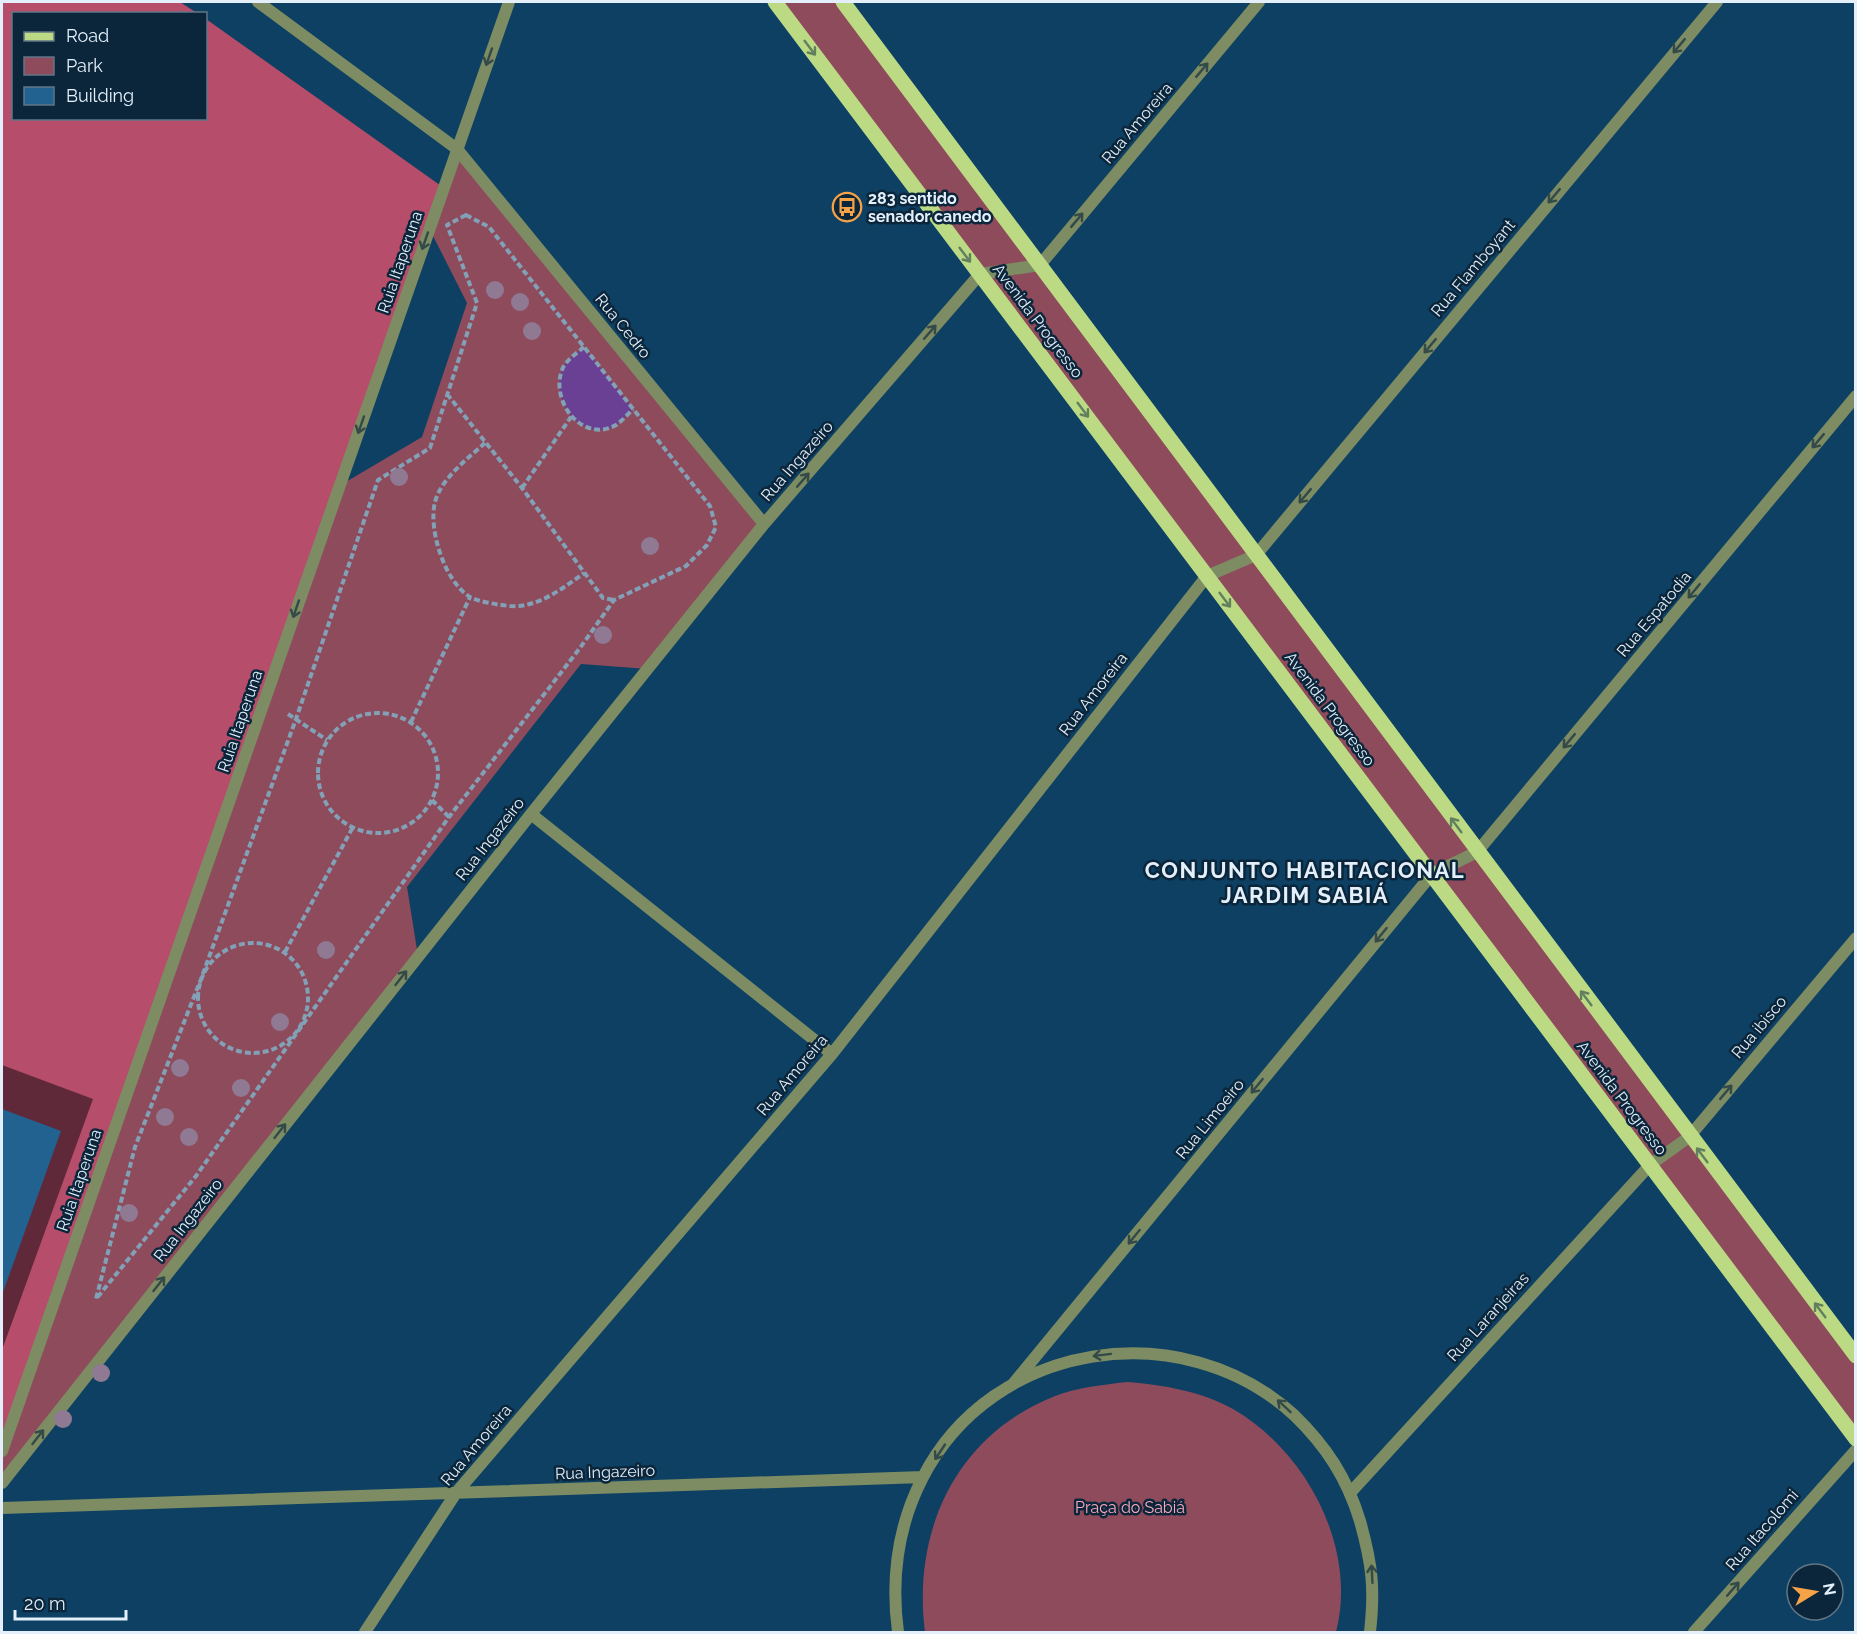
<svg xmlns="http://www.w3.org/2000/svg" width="1857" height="1634" font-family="Raleway,sans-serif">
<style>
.green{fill:#8e4b5c}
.forest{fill:#b54d6b}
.water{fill:#6a4095}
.shadow{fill:#0007}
.building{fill:#216291}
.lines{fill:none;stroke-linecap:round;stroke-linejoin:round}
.path{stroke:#82a0b6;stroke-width:4;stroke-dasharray:6 3;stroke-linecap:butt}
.minor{stroke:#7d8c63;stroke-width:12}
.tertiary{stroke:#7d8c63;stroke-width:12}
.primary{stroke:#bbda83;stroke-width:15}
.tree{fill:#907993}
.oneway{stroke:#334a48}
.oneway2{stroke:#63805e}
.labels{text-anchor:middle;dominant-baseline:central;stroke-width:5;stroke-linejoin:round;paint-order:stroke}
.street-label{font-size:16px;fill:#e3effa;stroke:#0b263a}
.poi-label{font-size:16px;font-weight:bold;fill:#e3effa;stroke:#0b263a;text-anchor:start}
.park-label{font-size:16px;fill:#fba8bb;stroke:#0b263a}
.district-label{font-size:22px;font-weight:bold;letter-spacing:1.5px;fill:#e3effa;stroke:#0b263a}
</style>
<rect width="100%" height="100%" fill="#0d4063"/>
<path class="green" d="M775,2H843L1855,1356V1439Z
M457,149L764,524L648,669L581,664L407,887L418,956L2,1483V1451L339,486L422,437L467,303L429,228Z
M1127,1382C1164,1385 1200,1391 1233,1409C1306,1451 1358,1548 1336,1632H925C912,1531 956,1435 1055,1396C1078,1387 1103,1385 1127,1382Z"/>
<path class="forest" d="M2,2H180L197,13L14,14V118H206V19L444,188L2,1451Z"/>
<path class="water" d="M584,347L633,409C628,414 622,421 616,425C582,444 550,401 562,370C565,361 577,353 584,347Z"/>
<path class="shadow" d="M2,1065L93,1099L2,1350Z"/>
<path class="building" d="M2,1109L61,1131L2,1295Z"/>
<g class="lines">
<path class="path" d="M466,215L489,227L710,506L716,527L707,545L686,566L614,600L580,648L449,817L196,1176L96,1299L135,1147L201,979L296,719L378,480L430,448L477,303L447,225Z
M584,347C577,353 565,361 562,370C550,401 582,444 616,425C622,421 628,414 633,409
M447,394L522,488L603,598L614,600
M485,443C467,459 441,479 435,502C428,530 445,582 470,597C479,602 500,605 510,606C538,608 563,588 584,573
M522,488L571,417
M318 773a60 60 0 1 1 120 0a60 60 0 1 1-120 0Z
M288,714L327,740
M411,722L470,597
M432,800L449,817
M198 998a55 55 0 1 1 110 0a55 55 0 1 1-110 0Z
M285,952L353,827"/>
<path class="minor" d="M258,2L457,149L764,524
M531,814L832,1054
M1013,1384L1432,874L1477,852L1856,396
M2,1483L531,814L764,524L980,274L1040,265L1259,2
M1351,1492L1650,1165L1689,1137L1856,938
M2,1508L923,1477
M365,1632L456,1493L832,1054L1207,576L1256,555L1717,2
M898,1632C891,1579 897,1528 922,1479C992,1340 1183,1313 1294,1415C1326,1446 1347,1478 1360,1521C1372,1564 1375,1588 1370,1632
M1694,1632L1856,1450"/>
<path class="tertiary" d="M2,1451L509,2"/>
<path class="primary" d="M775,2L1856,1439
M843,2L1856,1356"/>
</g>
<g class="tree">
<circle cx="495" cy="290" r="9"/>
<circle cx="520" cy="302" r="9"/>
<circle cx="532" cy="331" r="9"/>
<circle cx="399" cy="477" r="9"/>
<circle cx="650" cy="546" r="9"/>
<circle cx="603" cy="635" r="9"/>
<circle cx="326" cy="950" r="9"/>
<circle cx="280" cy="1022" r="9"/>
<circle cx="180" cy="1068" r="9"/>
<circle cx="241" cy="1088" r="9"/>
<circle cx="165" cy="1117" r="9"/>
<circle cx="189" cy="1137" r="9"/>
<circle cx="129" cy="1213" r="9"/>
<circle cx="101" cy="1373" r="9"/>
<circle cx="63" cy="1419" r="9"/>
</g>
<defs><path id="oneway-shaft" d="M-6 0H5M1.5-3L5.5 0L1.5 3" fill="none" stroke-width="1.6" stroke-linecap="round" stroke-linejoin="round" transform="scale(1.5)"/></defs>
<g class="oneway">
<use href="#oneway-shaft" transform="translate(1679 46) rotate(130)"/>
<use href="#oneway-shaft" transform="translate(489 57) rotate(109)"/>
<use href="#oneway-shaft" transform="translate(1202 70) rotate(-50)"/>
<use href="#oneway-shaft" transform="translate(1554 196) rotate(130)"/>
<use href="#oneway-shaft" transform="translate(1077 220) rotate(-50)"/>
<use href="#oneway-shaft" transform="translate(425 241) rotate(109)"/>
<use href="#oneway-shaft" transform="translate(930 332) rotate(-49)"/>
<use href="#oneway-shaft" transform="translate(1430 346) rotate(130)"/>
<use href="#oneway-shaft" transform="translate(361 425) rotate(109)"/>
<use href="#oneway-shaft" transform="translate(1818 441) rotate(130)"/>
<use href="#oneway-shaft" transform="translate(803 480) rotate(-49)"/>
<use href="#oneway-shaft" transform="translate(1305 496) rotate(130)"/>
<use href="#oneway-shaft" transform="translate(1694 591) rotate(130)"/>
<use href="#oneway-shaft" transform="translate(296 609) rotate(109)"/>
<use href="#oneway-shaft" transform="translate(1569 741) rotate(130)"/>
<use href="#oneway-shaft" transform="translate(1381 935) rotate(129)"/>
<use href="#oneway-shaft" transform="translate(401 978) rotate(-52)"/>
<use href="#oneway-shaft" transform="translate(1257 1086) rotate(129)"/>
<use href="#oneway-shaft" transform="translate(1726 1092) rotate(-50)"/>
<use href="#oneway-shaft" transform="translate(280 1131) rotate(-52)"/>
<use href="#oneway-shaft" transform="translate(1134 1237) rotate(129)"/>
<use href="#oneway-shaft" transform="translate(159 1284) rotate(-52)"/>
<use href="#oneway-shaft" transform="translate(1102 1355) rotate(173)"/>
<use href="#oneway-shaft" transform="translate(1284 1406) rotate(-137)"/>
<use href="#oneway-shaft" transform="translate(38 1437) rotate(-52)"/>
<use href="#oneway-shaft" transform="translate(940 1452) rotate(124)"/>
<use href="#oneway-shaft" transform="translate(1372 1574) rotate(-93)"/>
<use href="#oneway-shaft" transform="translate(1733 1589) rotate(-49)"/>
</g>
<g class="oneway2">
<use href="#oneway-shaft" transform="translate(810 48) rotate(53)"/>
<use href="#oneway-shaft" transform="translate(965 255) rotate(53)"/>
<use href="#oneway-shaft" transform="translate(1083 410) rotate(53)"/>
<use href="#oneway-shaft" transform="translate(1225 600) rotate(53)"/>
<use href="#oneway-shaft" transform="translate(1456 825) rotate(-127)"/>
<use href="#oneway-shaft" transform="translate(1586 998) rotate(-127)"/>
<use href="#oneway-shaft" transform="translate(1702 1155) rotate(-127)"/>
<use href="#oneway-shaft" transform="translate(1820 1310) rotate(-127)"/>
</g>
<defs>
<g id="bus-ring" transform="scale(1.5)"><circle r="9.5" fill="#0b263a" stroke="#f6a247" stroke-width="1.5"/><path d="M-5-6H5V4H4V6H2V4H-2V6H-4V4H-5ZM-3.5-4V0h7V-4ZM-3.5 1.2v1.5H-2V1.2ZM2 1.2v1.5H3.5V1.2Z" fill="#f6a247"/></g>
</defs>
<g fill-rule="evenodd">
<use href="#bus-ring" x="847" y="207"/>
</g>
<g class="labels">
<g class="street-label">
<text transform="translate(1137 123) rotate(-50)">Rua Amoreira</text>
<text transform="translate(400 262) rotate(-71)">Ruia Itaperuna</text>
<text transform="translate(1473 268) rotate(-50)">Rua Flamboyant</text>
<text transform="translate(1038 321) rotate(53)">Avenida Progresso</text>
<text transform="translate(623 326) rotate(51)">Rua Cedro</text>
<text transform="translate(797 461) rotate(-49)">Rua Ingazeiro</text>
<text transform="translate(1654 614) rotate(-50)">Rua Espatodia</text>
<text transform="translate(1093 694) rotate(-52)">Rua Amoreira</text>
<text transform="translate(1330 709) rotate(53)">Avenida Progresso</text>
<text transform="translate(240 721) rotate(-71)">Ruia Itaperuna</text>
<text transform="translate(490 839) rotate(-52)">Rua Ingazeiro</text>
<text transform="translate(1759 1027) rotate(-50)">Rua ibisco</text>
<text transform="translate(792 1075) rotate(-50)">Rua Amoreira</text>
<text transform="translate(1622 1098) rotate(53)">Avenida Progresso</text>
<text transform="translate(1210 1119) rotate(-51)">Rua Limoeiro</text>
<text transform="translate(79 1180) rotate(-71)">Ruia Itaperuna</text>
<text transform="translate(188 1220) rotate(-52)">Rua Ingazeiro</text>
<text transform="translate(1488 1317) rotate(-48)">Rua Laranjeiras</text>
<text transform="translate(476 1445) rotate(-50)">Rua Amoreira</text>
<text transform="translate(605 1472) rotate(-2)">Rua Ingazeiro</text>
<text transform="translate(1762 1530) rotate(-49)">Rua Itacolomi</text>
</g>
<g class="poi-label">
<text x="868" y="198">283 sentido<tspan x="868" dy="18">senador canedo</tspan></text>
</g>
<g class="park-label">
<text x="1130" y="1507">Praça do Sabiá</text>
</g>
<g class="district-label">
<text x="1305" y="870">CONJUNTO HABITACIONAL<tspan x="1305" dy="25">JARDIM SABIÁ</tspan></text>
</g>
</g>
<rect width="1857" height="1634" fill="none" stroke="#e3effa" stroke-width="6"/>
<rect x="12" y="12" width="195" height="108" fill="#0b263a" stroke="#617687" stroke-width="1.5"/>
<rect x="24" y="32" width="30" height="9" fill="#bbda83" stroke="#617687" stroke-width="1.5"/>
<text x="66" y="42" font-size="18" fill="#e3effa">Road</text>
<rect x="24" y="57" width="30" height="18" fill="#8e4b5c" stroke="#617687" stroke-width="1.5"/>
<text x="66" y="72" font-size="18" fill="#e3effa">Park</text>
<rect x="24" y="87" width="30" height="18" fill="#216291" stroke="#617687" stroke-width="1.5"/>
<text x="66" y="102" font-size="18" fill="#e3effa">Building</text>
<g transform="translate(1815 1592) rotate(79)"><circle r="28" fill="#0b263a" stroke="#617687" stroke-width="1.5"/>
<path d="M0-4.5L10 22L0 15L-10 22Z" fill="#f6a247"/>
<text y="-9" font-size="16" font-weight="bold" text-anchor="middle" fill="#e3effa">N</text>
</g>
<path d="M15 1610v9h111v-9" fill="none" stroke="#e3effa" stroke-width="3"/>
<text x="24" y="1610" font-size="18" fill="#e3effa" stroke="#0b263a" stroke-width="4.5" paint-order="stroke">20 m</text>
</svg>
